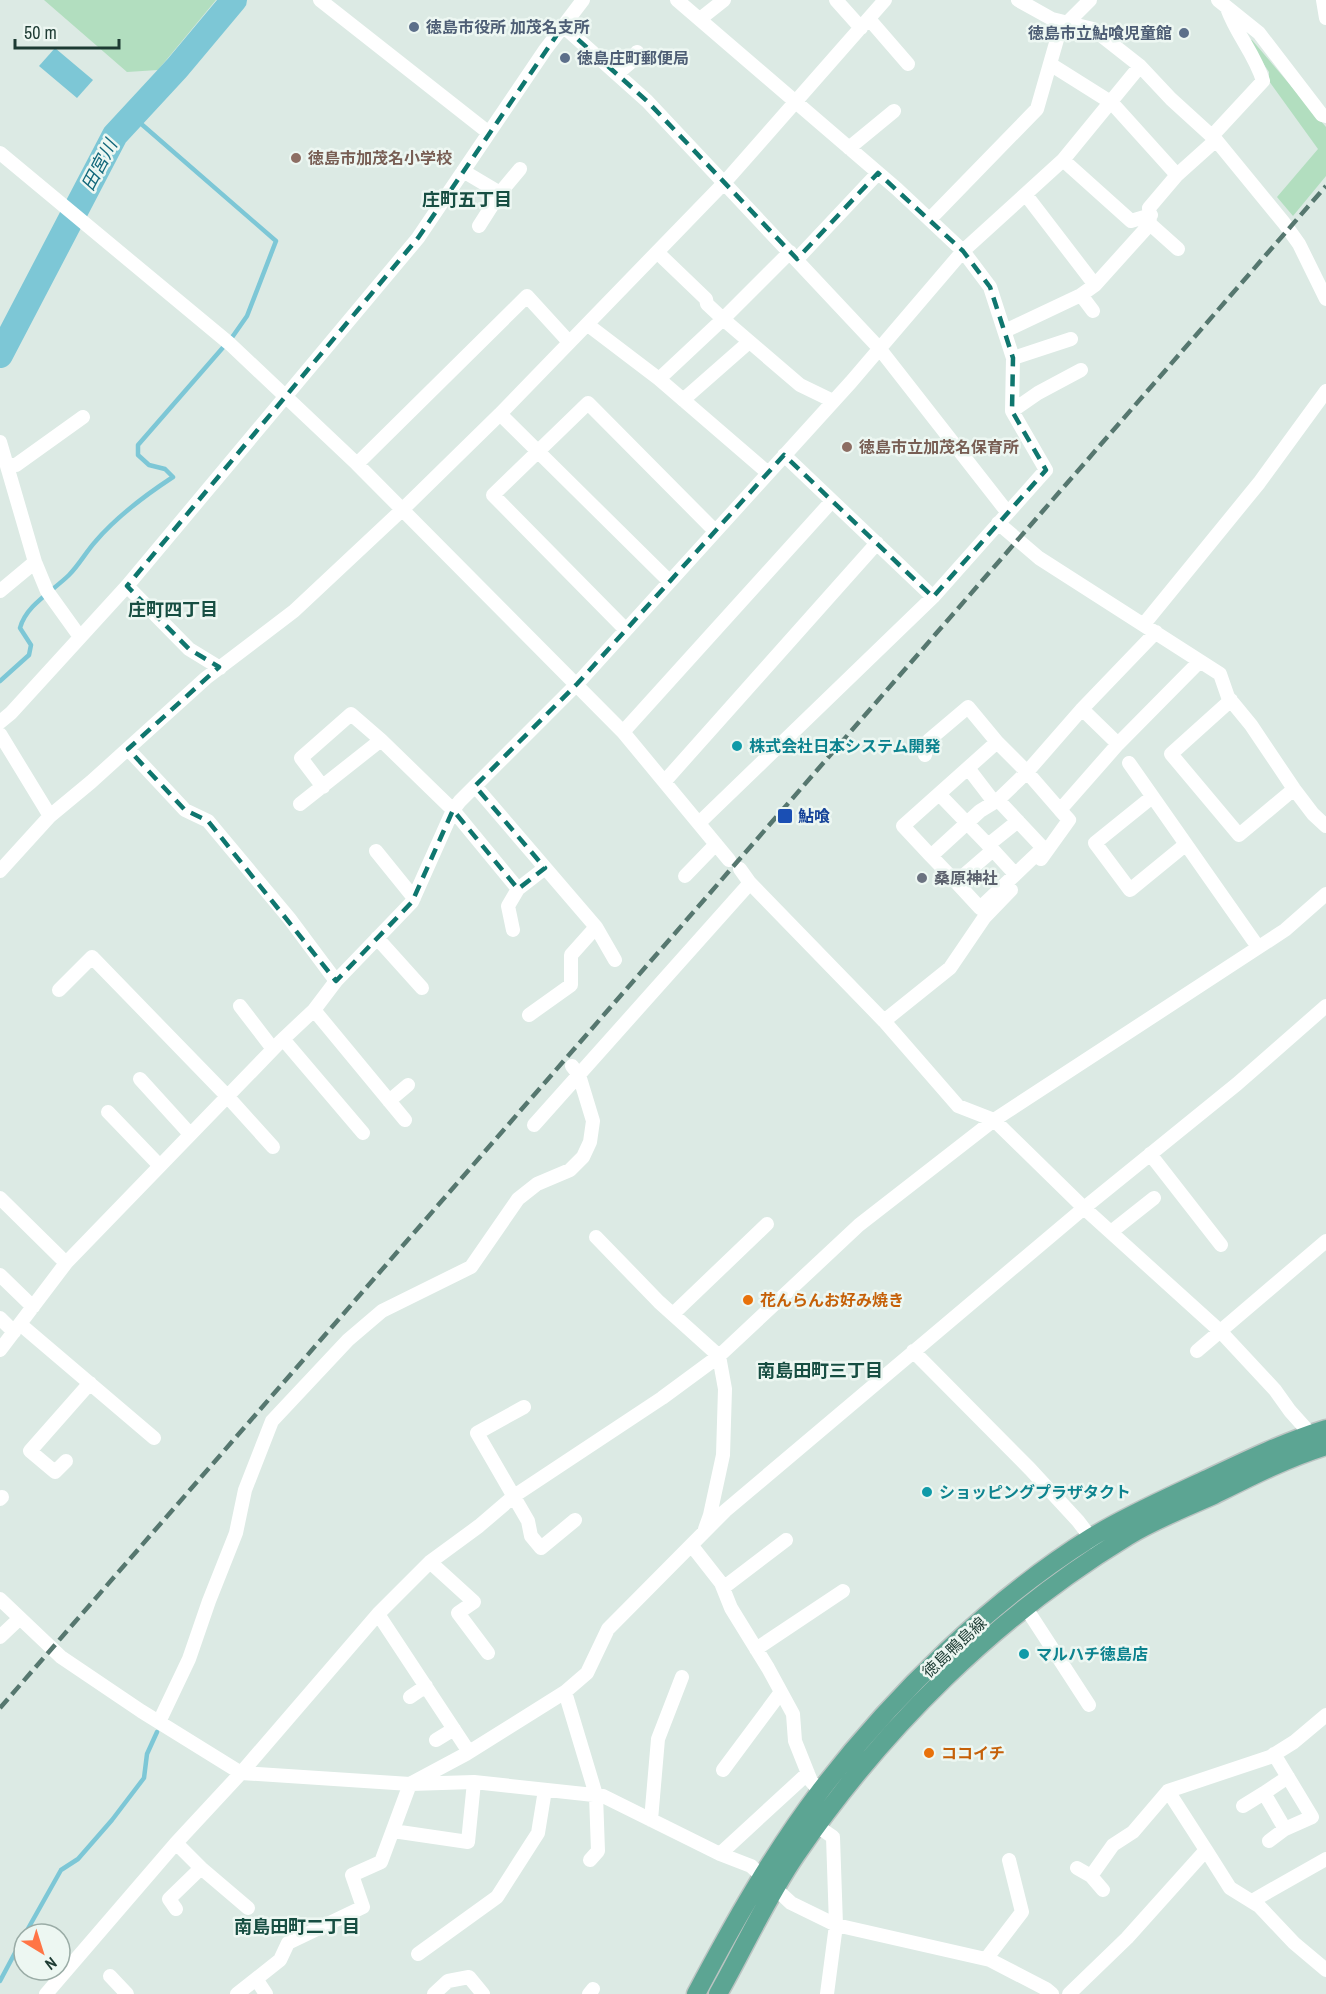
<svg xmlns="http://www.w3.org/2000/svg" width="1326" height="1994" font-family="'Archivo Narrow','Noto Sans JP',sans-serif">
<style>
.green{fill:#b2debf}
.water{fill:#7dc7d6}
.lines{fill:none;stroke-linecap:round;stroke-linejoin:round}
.stream{stroke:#7dc7d6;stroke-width:4.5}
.river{stroke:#7dc7d6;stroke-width:26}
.major-casing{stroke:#bbc4c2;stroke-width:21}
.minor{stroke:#fff;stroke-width:14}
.major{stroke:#5ca593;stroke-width:18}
.rail{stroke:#56776f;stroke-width:4.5;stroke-dasharray:12 6;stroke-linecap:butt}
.marked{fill:none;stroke:#0f766e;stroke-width:4.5;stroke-dasharray:12 8;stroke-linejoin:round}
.service-dot{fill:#5c6f8a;stroke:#edf7f2;stroke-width:2}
.education-dot{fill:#8d6e63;stroke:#edf7f2;stroke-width:2}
.culture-dot{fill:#0f9aa8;stroke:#edf7f2;stroke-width:2}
.transit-dot{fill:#1a4fb4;stroke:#edf7f2;stroke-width:2}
.worship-dot{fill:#6b7280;stroke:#edf7f2;stroke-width:2}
.food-dot{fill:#e8710a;stroke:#edf7f2;stroke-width:2}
.labels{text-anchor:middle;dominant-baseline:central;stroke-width:5;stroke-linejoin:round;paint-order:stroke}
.service-label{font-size:16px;font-weight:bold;fill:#4e5e75;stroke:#edf7f2;text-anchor:start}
.education-label{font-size:16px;font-weight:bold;fill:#785e54;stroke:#edf7f2;text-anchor:start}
.culture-label{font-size:16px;font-weight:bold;fill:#0d838f;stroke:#edf7f2;text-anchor:start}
.transit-label{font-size:16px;font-weight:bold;fill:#164399;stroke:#edf7f2;text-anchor:start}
.worship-label{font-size:16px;font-weight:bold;fill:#5b616d;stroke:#edf7f2;text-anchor:start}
.food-label{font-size:16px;font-weight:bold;fill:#c56008;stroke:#edf7f2;text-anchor:start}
.street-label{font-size:16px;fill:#1d3b33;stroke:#edf7f2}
.water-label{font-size:18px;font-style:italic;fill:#12687b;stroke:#edf7f2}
.neighbourhood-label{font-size:18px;font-weight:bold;fill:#174e42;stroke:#edf7f2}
</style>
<rect width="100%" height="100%" fill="#dceae4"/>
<path class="green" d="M44,0H216L158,70L127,72Z
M1247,39L1252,40L1326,127V176L1293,216L1277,197L1318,149L1269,81V72Z"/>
<path class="water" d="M55,48L93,80L77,98L39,66Z"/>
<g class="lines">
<path class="stream" d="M0,681L29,655L31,645L20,628C26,605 53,591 69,575C79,565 86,552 95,542C117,516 144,496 173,477L165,469L149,465L138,455V445L233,336L247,316L276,241L131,115
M25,1934L61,1870L78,1859L112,1820L144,1778L147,1754L157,1732
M0,1981L24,1936"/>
<path class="river" d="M0,355L115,135L177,68L234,0"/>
<g class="major-casing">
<path id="major" d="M696,1994C733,1924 773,1853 821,1790C894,1695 991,1600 1092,1537C1128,1515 1167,1498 1205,1480C1245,1461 1284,1442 1326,1429
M718,1994C744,1948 766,1899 796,1855C883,1728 995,1617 1128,1536C1154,1520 1185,1508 1214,1495C1250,1477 1287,1458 1326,1446"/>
</g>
<path class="minor" d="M320,0L489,133
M677,0L897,189L963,251L990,287L1013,358L1012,411L1046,470L933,597L699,823
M836,0L861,28
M1018,0L1052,19L1093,29L1140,66L1171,99L1216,140L1284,223L1299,244L1326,299
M1218,0L1259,33L1322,115L1326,116
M1323,0L1326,18
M700,19L724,0
M869,19L908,64
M1068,22L1090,0
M563,26L647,101L879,348L1008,513
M1050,64L1112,103L1177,175
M617,74L630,63L637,52
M1212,136L1263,81C1255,54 1236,34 1227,8
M849,148L894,111
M0,153L230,344L357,464L623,732L729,860
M1063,160L1131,221L1151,215
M463,171L500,193
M1026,195L1095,285
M930,219L1037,109L1062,22
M1150,224L1178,249
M479,226L500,193L520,169
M790,252L723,319L800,385L833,401
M658,253L706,299L707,304L723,319L659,379
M797,259L878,173
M1081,295L1093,311
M588,325L659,379L768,473
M1005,331L1081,295L1095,285L1150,224L1149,208L1177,175L1216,140
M1013,358L1071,339
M683,400L749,342
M1012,411L1038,393L1081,370
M500,414L669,581
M0,442L35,562L47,591L80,637
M784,455L933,597
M357,464L527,296L569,342
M7,465H16L83,417
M998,523L1039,558L1220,674L1228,697L1251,725L1294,789L1313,814L1326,826
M127,586L189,649L220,668
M0,591L35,562
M1144,624L1259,483L1326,391
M625,629L493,495L588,403L715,531
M1156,632L1082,709L1027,772L997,742L903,826L931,856L980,811L998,800L1027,772L1060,810L1118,744L1200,661
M1231,700L1171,754L1239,835L1294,789
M1082,709L1118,744
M0,722L11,713L127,586L418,238L545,50L583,0
M623,732L832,501
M0,734L50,816
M128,749L185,810L208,821L289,918L336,981
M925,755L929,740L968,707L997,742
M1129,763L1258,947
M968,768L994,802
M665,781L877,543
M475,786L596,927L571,955V985L529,1015
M323,787L301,758L351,714L381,740
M939,794L993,850L956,882L980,908L1043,848L998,800
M1152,797L1095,843L1130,890L1185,845
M300,804L381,740L453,810L518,889L508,906L513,930
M988,845L1018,821
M993,850L1015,874
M376,851L414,898
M931,856L956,882
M1041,859L1069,820L1060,810
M740,869L750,883L884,1021L958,1106L994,1120L1084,1208L1221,1332L1275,1390L1290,1411L1316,1440
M0,871L50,816L91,782L206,678L294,611L403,509L500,414L724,183L885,0
M685,876L716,844
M518,889L545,868
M596,927L615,960
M377,938L422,988
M59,990L92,957L227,1096L273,1147
M240,1006L273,1049
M314,1010L405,1120
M884,1021L950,968L984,918L1011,890
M283,1039L363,1133
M140,1079L190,1134
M389,1101L408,1085
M108,1112L160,1166
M534,1125L750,883
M1150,1154L1221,1245
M0,1198L66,1263
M1111,1232L1154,1198
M596,1237L659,1302L719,1356L725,1389L723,1455L710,1515L705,1529
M0,1275L33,1307
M673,1314L767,1224
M0,1318L14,1332
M20,1324L154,1438
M0,1350L66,1263L280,1042L314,1010L336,981L412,902L453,810L460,801L577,684L851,382L963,251L1063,160L1140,66
M913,1351L1030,1469L1078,1521L1097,1546
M1197,1351L1326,1241
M524,1407L477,1433L528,1521L531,1536L541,1548L575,1520
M66,1461L55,1472L30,1451L90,1383
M0,1499L2,1497
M692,1546L721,1583L731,1608L768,1668L793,1714L795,1741L811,1781L820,1791
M430,1562L474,1602L458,1613L488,1653
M723,1588L786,1540
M0,1599L61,1657L141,1711L241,1773L410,1784L474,1782L603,1796L720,1854L751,1866L791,1903L836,1925L990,1960L1046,1989L1052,1994
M1026,1608L1089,1705
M378,1614L469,1752
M0,1637L20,1618
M756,1649L843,1591
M565,1692L587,1673L608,1629L725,1511L1084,1208L1237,1084L1326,1006
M410,1697L426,1686
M159,1722L189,1659L209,1601L236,1533L245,1490L272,1421L348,1340L382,1311L471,1267L518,1199L537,1184L570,1170L583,1157L590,1142L593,1121L579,1075L572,1066
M436,1740L454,1729
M1274,1754L1312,1817L1285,1829L1264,1793L1288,1777
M723,1770L781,1692
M1168,1791L1270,1757L1294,1742L1326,1715
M1243,1806L1264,1793
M651,1820L658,1739L682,1677
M817,1826L833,1837L836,1925L827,1994
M393,1831L468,1842L474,1782
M1269,1841L1285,1829
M176,1843L201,1868L248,1908
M1206,1850L1230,1888L1259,1906L1294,1943L1326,1970
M720,1854L808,1773
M1077,1868L1091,1876L1103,1890
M1252,1901L1326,1859
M176,1909L169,1899L201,1868
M418,1954L497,1897L538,1833L545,1790
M986,1959L1022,1912L1009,1860
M110,1976L127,1994
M256,1979L280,1960L288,1943L363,1907L352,1875L381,1862L410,1784L466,1754L565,1692L596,1795L598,1851L590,1860
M46,1994L176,1843L241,1773L378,1614L430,1562L479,1526L514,1496L662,1398L719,1356L859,1225L994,1120L1285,930L1326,894
M237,1994L256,1979L266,1994
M434,1994L448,1981L469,1977L483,1994
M589,1994L593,1989
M1069,1994L1127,1938L1206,1850L1168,1791L1133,1832L1113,1845L1091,1876"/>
<use href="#major" class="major"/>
<path class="rail" d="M0,1708L1326,186"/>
</g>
<path class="marked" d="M563,26L647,101L797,259L878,173L963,251L990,287L1013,358L1012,411L1046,470L933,597L784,455L577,684L475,786L545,868L518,889L453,810L412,902L336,981L208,821L185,810L128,749L219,667L189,649L127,586L418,238Z"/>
<g class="service-dot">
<circle cx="414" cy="27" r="6"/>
<circle cx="1184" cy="33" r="6"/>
<circle cx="565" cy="58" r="6"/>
</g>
<g class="education-dot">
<circle cx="296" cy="158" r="6"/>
<circle cx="847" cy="447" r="6"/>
</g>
<g class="culture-dot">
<circle cx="737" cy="746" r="6"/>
<circle cx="927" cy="1492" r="6"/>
<circle cx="1024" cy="1654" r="6"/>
</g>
<rect class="transit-dot" x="777" y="808" width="16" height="16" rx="3"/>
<circle class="worship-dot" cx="922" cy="878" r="6"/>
<g class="food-dot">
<circle cx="748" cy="1300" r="6"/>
<circle cx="929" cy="1753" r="6"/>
</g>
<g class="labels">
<g class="service-label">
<text x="426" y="27">徳島市役所 加茂名支所</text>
<text x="1172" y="33" text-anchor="end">徳島市立鮎喰児童館</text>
<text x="577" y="58">徳島庄町郵便局</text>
</g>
<g class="education-label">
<text x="308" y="158">徳島市加茂名小学校</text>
<text x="859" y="447">徳島市立加茂名保育所</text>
</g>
<g class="culture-label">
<text x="749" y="746">株式会社日本システム開発</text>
<text x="939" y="1492">ショッピングプラザタクト</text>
<text x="1036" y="1654">マルハチ徳島店</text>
</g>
<g class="transit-label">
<text x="798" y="816">鮎喰</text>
</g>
<g class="worship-label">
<text x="934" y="878">桑原神社</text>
</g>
<g class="food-label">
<text x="760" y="1300">花んらんお好み焼き</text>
<text x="941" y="1753">ココイチ</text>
</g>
<g class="street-label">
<text transform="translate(954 1647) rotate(-43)">徳島鴨島線</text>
</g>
<g class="water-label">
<text transform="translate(99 165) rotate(-62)">田宮川</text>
</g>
<g class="neighbourhood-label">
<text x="467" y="199">庄町五丁目</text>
<text x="173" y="609">庄町四丁目</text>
<text x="820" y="1370">南島田町三丁目</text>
<text x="297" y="1926">南島田町二丁目</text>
</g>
</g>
<g transform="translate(42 1952) rotate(142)"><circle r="28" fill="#edf7f2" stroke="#9aaca6" stroke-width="1.5"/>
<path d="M0-4.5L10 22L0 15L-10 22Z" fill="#ff7546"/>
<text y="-9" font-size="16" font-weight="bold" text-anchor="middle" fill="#1d3b33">N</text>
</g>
<path d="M15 39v9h104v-9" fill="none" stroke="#1d3b33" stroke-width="3"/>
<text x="24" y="39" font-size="18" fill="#1d3b33" stroke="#edf7f2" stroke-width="4.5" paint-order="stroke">50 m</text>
</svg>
